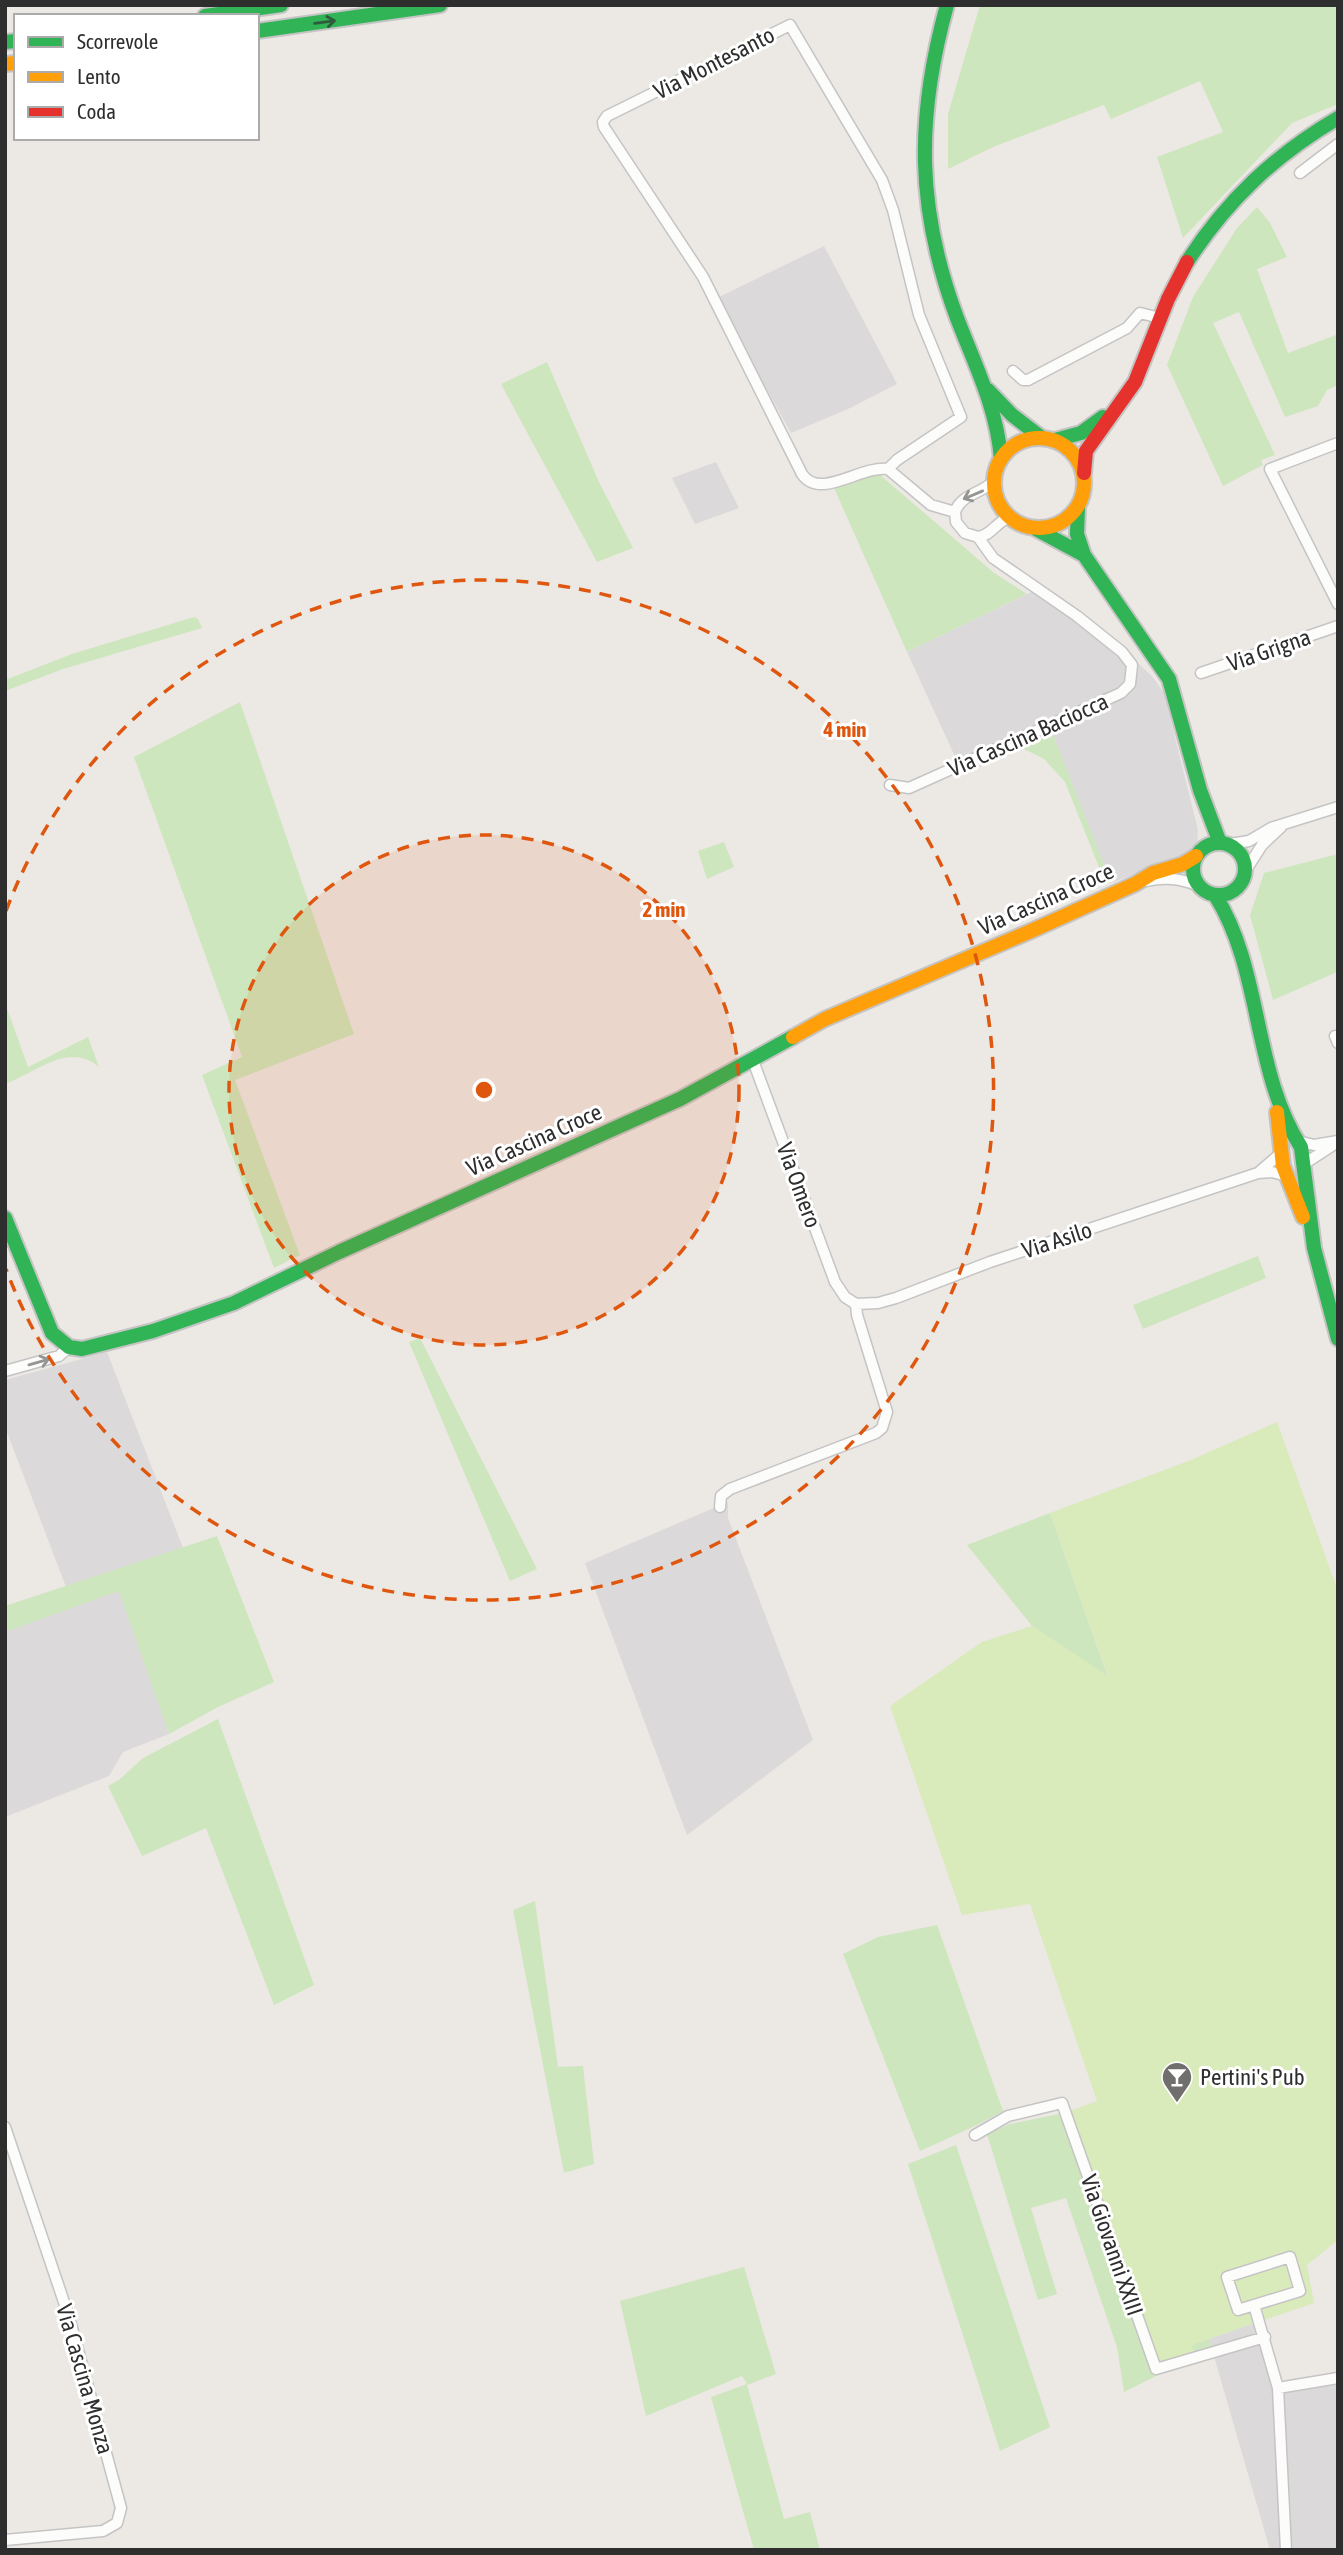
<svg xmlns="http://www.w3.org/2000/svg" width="1343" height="2555" font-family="'Asap Condensed',sans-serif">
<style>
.industrial{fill:#dcd9db}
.green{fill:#cee6be}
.pitch{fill:#d9eabb}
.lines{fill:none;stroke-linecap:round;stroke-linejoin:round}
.street-casing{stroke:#c5c4c5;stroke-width:13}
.fast-casing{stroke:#c5c4c5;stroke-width:18}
.slow-casing{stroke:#c5c4c5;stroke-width:18}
.jam-casing{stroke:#c5c4c5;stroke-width:18}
.street{stroke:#fcfcfb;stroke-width:10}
.fast{stroke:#30b455;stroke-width:14}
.slow{stroke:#ff9f0a;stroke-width:14}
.jam{stroke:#e5322d;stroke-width:14}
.oneway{stroke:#2f5d3c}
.oneway2{stroke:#959594}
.ring{fill:none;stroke:#df570e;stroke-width:3.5;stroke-dasharray:12 9}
.labels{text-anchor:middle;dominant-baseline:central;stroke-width:6;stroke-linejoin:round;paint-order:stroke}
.street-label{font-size:23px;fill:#2e2e2e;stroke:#fff}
.poi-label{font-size:23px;fill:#2e2e2e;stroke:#fff;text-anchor:start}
.centre{fill:#df570e;stroke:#fff;stroke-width:3.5}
.ring-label{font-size:21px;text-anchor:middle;font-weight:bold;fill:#df570e;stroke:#fff;stroke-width:6;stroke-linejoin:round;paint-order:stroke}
</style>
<rect width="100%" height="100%" fill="#ece8e4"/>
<path class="industrial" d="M824,246L897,384L848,409L791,433L748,356L719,297Z
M716,462L739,508L695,524L672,478Z
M1040,588L1096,625L1152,676L1164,693L1198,830L1197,849L1189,855L1111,883L1053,735L963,774L907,652Z
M107,1352L183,1548L66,1587L5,1427V1380Z
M728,1502V1518L813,1740L687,1835L585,1563Z
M119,1590L169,1734L123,1752L109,1776L5,1817V1632Z
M1263,2320L1280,2389L1338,2385V2550H1270L1209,2339Z"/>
<path class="green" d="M980,5H1338V104L1292,123L1183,238L1157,157L1223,132L1200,81L1111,119L1104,105L993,147L948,169V114Z
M1257,207L1270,223L1287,257L1257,269L1288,353L1336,335L1338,341V385L1327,390L1318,406L1285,417L1239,312L1213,323L1275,455L1261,460L1263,465L1223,486L1167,365L1193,297L1237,228Z
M547,362L599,482L633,548L597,562L501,384Z
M879,474L993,572L1027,594L907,652L834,488Z
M194,617L198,619L202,628L63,669L5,691V680L72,654Z
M240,702L354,1034L235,1080L300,1255L274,1268L202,1075L242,1057L134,757Z
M1053,734L1111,883L1105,882L1065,782L1044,759L1022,748Z
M724,842L734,867L707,879L698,851Z
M1338,854V969L1335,973L1273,1000L1250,915L1264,873Z
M5,1003L28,1067L88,1037L99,1067C68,1041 36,1073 5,1084Z
M1258,1256L1266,1278L1143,1329L1133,1305Z
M420,1338L537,1569L510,1581L409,1342Z
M1050,1513L1108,1677L1032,1626L967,1545Z
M217,1536L274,1682L218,1707L169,1734L119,1591L5,1632V1606Z
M218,1719L314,1985L274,2005L206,1828L142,1856L108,1786L119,1780L143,1758Z
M535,1901L558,2067L583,2066L594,2164L564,2173L513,1910Z
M937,1925L1003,2111L977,2125L920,2151L843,1954L878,1937Z
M1064,2113L1194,2353L1191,2345L1209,2339L1214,2357L1158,2375L1124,2392L1117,2347L1066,2198L1031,2208L1057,2294L1038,2300L987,2134L1010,2124Z
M956,2145L1050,2427L1000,2451L908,2164Z
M744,2267L776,2374L747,2385L784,2519L810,2512L820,2550H754L711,2397L747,2384L742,2376L646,2416L620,2301Z"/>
<path class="pitch" d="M1277,1422L1338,1591V2240L1307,2265L1314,2303L1191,2345L1194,2353L1152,2366L1064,2113L1097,2101L1030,1904L962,1915L890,1706L982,1642L1032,1626L1108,1676L1050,1513L1191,1460Z"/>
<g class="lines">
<g class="street-casing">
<path id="street" d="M790,25L882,180L893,210L919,315L961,417L897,460L888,469C861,465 820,501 802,474L703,277L604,127L603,122L607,116Z
M1300,173L1338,144
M1013,371L1023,380H1028L1127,328L1140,313L1160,318
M1338,443L1270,469L1338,604
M888,469L931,505L955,512
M955,512C961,494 981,494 994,481
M978,537C990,536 996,523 1009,517
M1201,673L1338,626
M890,785L909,788L1121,693L1130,684L1132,665L1122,652L1077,616L993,558L978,537L965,533L956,522L955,512
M1230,844L1249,841L1271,828L1338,807
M1246,870L1262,845L1281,827
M1146,881C1165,877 1180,878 1199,886
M1335,1036L1338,1043
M752,1058L835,1282L845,1297L856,1304
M1298,1141L1314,1145L1338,1141
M1281,1153L1258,1173L1272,1172L1287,1176
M1304,1164L1333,1145
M856,1304L878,1303L896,1298L990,1262L1258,1173
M5,1371L59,1356L69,1347
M720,1507L721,1496L730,1489L876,1433L882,1428L887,1412L857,1315L856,1304
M5,2127L69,2317L121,2508L117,2523L103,2531L5,2540
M975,2135L1008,2116L1062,2103L1156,2369L1265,2337
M1290,2257L1300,2291L1238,2310L1227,2277Z
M1254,2305L1278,2388L1286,2550
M1278,2388L1338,2378"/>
</g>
<g class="fast-casing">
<path id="fast" d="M947,5C916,117 916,208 957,318C975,365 997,408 1001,459
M205,16L281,5
M257,31L440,5
M5,42L16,41
M1187,262C1227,200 1275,155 1338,118
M988,390L1012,415L1042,438
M1055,440L1081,433L1103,417
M1078,508L1077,534L1084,555L1169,679L1200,790L1220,843
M1036,529L1084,555
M1193 869a26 26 0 1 1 52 0a26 26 0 1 1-52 0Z
M1215,895C1263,971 1252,1071 1301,1147L1314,1248L1338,1339
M5,1218L52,1333L69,1347L82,1349L153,1331L234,1303L339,1252L680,1099L793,1037"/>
</g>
<g class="slow-casing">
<path id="slow" d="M5,64L16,63
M994 483a45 45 0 1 1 90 0a45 45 0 1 1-90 0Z
M793,1037L825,1019L1031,931L1135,884L1153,873L1183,864L1196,856
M1277,1112L1283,1166L1303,1217"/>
</g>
<g class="jam-casing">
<path id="jam" d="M1084,473L1086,451L1135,382L1168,299L1187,262"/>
</g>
<use href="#street" class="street"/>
<use href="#fast" class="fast"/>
<use href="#slow" class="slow"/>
<use href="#jam" class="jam"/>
</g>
<defs><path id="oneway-shaft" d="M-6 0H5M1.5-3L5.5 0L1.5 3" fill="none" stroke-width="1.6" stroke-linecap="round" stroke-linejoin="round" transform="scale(1.75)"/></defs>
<use class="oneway" href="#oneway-shaft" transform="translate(325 22) rotate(-8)"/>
<g class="oneway2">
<use href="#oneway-shaft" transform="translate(973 495) rotate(157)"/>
<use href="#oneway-shaft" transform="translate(39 1362) rotate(-16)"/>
</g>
<circle cx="484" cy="1090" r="255" fill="#df570e" fill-opacity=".12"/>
<g class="ring">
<circle cx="484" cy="1090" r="255"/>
<path d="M6 911A510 510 0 1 1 6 1269"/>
</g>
<defs>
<g id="bar-pin" transform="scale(1.575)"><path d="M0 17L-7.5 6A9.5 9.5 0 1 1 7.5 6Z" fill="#706f6e" stroke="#fff"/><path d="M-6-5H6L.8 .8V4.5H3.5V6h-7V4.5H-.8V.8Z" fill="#fff"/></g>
</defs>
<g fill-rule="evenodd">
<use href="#bar-pin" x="1177" y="2077"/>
</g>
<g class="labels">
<g class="street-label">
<text transform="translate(714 63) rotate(-27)">Via Montesanto</text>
<text transform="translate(1269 650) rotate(-19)">Via Grigna</text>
<text transform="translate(1028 735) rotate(-24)">Via Cascina Baciocca</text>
<text transform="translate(1046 899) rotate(-24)">Via Cascina Croce</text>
<text transform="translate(534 1140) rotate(-24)">Via Cascina Croce</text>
<text transform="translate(799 1185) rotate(70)">Via Omero</text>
<text transform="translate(1057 1240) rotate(-18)">Via Asilo</text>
<text transform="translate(1112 2245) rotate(71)">Via Giovanni XXIII</text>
<text transform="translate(85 2379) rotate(74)">Via Cascina Monza</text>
</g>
<g class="poi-label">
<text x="1200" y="2077">Pertini's Pub</text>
</g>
</g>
<circle cx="484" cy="1090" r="10" class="centre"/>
<g class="ring-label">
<text x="845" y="737">4 min</text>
<text x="664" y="917">2 min</text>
</g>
<rect width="1343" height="2555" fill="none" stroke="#2e2e2e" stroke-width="14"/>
<rect x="14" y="14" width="245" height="126" fill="#ffffff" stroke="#ababab" stroke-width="2"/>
<rect x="28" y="37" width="35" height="10" fill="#30b455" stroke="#ababab" stroke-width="2"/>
<text x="77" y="49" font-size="21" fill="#2e2e2e">Scorrevole</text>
<rect x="28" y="72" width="35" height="10" fill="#ff9f0a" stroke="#ababab" stroke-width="2"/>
<text x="77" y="84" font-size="21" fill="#2e2e2e">Lento</text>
<rect x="28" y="107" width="35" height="10" fill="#e5322d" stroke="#ababab" stroke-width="2"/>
<text x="77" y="119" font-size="21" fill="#2e2e2e">Coda</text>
</svg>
